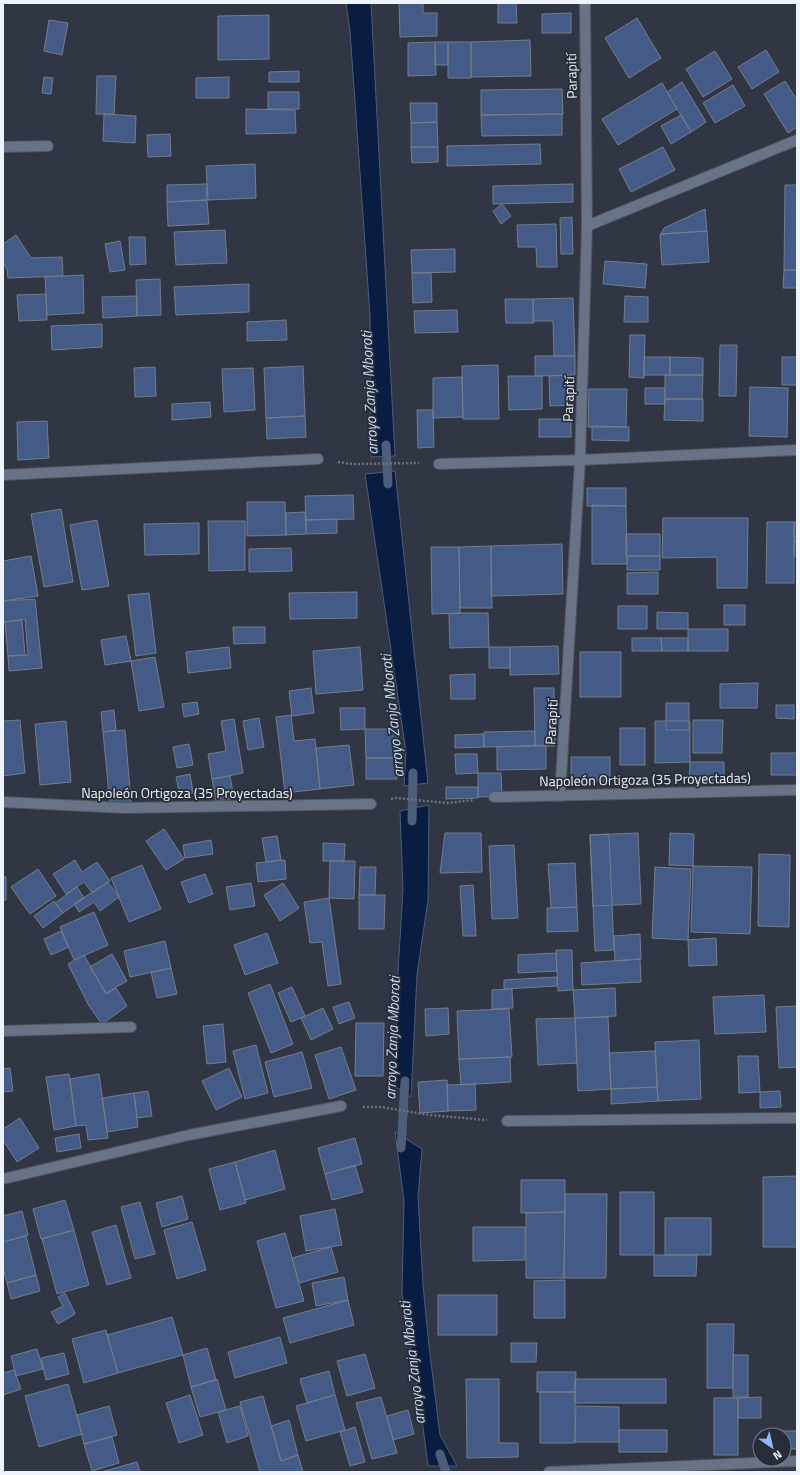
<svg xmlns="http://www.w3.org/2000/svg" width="800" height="1475" font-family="'Titillium Web',sans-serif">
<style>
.water{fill:#091d43;stroke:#4e5d7a}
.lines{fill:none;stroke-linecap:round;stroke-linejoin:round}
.stream{stroke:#4e5d7a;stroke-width:9}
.building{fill:#445b88;stroke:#757d8b}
.minor-casing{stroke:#4f5460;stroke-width:12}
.path{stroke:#6d727e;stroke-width:2.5;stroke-dasharray:2 2;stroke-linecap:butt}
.minor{stroke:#687388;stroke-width:10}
.labels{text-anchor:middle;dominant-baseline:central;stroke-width:3.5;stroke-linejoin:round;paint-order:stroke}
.street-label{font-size:14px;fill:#eff3fb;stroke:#262c38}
.water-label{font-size:15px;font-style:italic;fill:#ccdcf8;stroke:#262c38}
</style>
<rect width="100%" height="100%" fill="#303643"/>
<path class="water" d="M346,3H371L395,456L371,457L370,315L350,31Z
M395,471L428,783L404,786L406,752L365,474Z
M429,805L428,900L417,975L411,1097L395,1086L397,988L403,889L400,811Z
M395,1132L422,1149L418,1197L423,1285L429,1346L440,1435L457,1466H428L420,1404L402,1293L404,1201Z"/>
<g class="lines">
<path class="stream" d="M386,445L388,484
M412,821L413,773
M401,1148L405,1081
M440,1454L446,1472"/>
</g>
<path class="building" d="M399,3H423V13H437V36L400,37Z
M498,3H516L517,23H498Z
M571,13V33H542V14Z
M269,15V59L218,60V16Z
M637,18L661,58L629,78L605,38Z
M49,20L68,23L62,55L44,51Z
M530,40L531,76L471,77V42Z
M435,42H448V65H435Z
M435,42L436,75L408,76V43Z
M448,42H471V78H448Z
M766,50L779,72L752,89L738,67Z
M715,51L732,79L703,97L686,69Z
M299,71V82H269V72Z
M97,76H116L114,114H96Z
M44,77L53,78L51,94L42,93Z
M229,77V98H196V78Z
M785,81L797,100V127L788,133L764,94Z
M682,82L706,122L691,132L667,92Z
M662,83L677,109L618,145L602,119Z
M733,85L745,106L715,123L703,103Z
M562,89L563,114L481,115V90Z
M268,92H299V109H268Z
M410,103H437V122L411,123Z
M246,109L295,110L296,133L246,134Z
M104,114L136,116L135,143L103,141Z
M562,114V135L482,136L481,115Z
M681,115L691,132L671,144L661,126Z
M437,122L438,147H411V123Z
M170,134L171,156L148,157L147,135Z
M540,144L541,164L447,166V146Z
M411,147H438V162L412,163Z
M663,147L675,170L631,192L619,169Z
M255,164L256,198L208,200L206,166Z
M207,184V200L167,202V185Z
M573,184V202L493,204V186Z
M785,185H797V270H784Z
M207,200L209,224L168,226L167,202Z
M502,204L511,216L501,224L493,211Z
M705,209L707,231L661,234L664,228Z
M572,217L573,254H561L560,218Z
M556,224L557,267H537L536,247H518L517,225Z
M225,230L227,263L176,265L174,232Z
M707,231L709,262L662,265L660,234Z
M16,235L31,258L62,257L63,276L8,278L7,269L3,263V244Z
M129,237H145L146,264L130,265Z
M120,241L125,270L110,272L105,244Z
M455,249V272L412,273L411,250Z
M605,261L647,264L645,288L603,284Z
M784,270H797V288H783Z
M412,273H431L432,302L413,303Z
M83,275L84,313L47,315L45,277Z
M160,279L161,315L137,316L136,280Z
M249,284V312L176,315L174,287Z
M46,294L47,320L19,321L17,295Z
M137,296V316L103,318L102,297Z
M625,296L648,297V322H624Z
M573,298L575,356H554L553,321H533V299Z
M505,299H533L534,323H506Z
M457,310L458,332L415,333L414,311Z
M286,320L287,340L247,341V322Z
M102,324V347L52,350L51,326Z
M630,335H645L644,378L629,377Z
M720,345H737L736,396H719Z
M535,356H575V375L535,376Z
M644,357H670V375H644Z
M670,357L703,358V375H670Z
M782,357H797V385H782Z
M498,365L499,419H463L462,366Z
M303,366L305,416L266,418L264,368Z
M155,367L156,396L135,397L134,368Z
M253,368L255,410L224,412L222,369Z
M571,375L572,405L550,406L549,376Z
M665,375H703L702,399H665Z
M508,376H542V409L509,410Z
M462,377L463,417L433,418V378Z
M750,387L788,388L787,437L749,436Z
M645,388H665V404H645Z
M589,389H627L626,427H588Z
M665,399H703V421L664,420Z
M210,402L211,417L172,420V404Z
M417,410H433L434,447L418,448Z
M305,416L306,437L267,439L266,418Z
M539,419H571V437H539Z
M47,421L49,458L18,460L17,422Z
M592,426L629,427V441L592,440Z
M587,488H626V506H587Z
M353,495L354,519L306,520L305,496Z
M247,502H285L286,535L247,536Z
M592,505L626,506L627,564H592Z
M61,509L73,582L44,587L31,514Z
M305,512L306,534L286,535V513Z
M663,518H748L747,588H717V557L662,558Z
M337,519V533L306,534V520Z
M97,520L109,586L82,590L70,525Z
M208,521H245V570L209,571Z
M767,522H794V583H766Z
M794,522H797V541H794Z
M199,523V554L145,555L144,524Z
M626,534H660V556H626Z
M794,541H797V556H794Z
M562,544L563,594L491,596V546Z
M491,546L492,608H460L459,547Z
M431,547H459L460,613L432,614Z
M291,548L292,571L249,572V549Z
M31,556L38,596L3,601V561Z
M627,556H660V570H627Z
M658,572V594H627V573Z
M357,592V618L290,619L289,593Z
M149,593L156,653L136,656L128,595Z
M35,599L42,668L9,671L8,656L28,655L25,619L3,622V601Z
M724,605H745V625H724Z
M618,606H647V629H618Z
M657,612L688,613V629H657Z
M460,613H488L489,647L450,648L449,614Z
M22,620L25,655L8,656L5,622Z
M233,627H265V643L234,644Z
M688,629H728V651H688Z
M126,636L131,661L105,665L101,640Z
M632,638H661L662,651H632Z
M661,638H688V651H662Z
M558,646L559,674L510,675V647Z
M229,647L231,668L188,673L186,652Z
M360,647L363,690L316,694L313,651Z
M489,647H510V668H489Z
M580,652H621V697H580Z
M155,657L164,707L139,711L131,661Z
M475,674V699H451L450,675Z
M758,683L757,708H720V684Z
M311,688L314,713L292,716L289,691Z
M534,688H554L555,746H535Z
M197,702L199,714L184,717L182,704Z
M666,703H689V730H666Z
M776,705H794V719L776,718Z
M340,708H365V729L341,730Z
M114,710L116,730L103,732L101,712Z
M291,715L294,741L315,739L320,789L285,793L276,717Z
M259,718L264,747L248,750L243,721Z
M234,719L243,773L212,779L208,754L226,751L221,721Z
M20,720L25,773L3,776V721Z
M693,720H723L722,753H693Z
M66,721L71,782L40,785L35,724Z
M655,721H690V762L655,763Z
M620,728H645V765H620Z
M365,729H398V758H366Z
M125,730L131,802L110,804L103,732Z
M535,731V746L484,747V732Z
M483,734L484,747L455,748V735Z
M189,744L193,765L177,768L173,747Z
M349,745L354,785L320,789L316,748Z
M546,745V769L497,770V747Z
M771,753H797V775H771Z
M455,754H477L478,773L456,774Z
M571,757H610V781H571Z
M366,758H397V779H366Z
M690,762H724V780H689Z
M478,773H501L502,796L478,797Z
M190,774L193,793L180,795L176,777Z
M230,776L234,798L216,802L212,779Z
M446,787H478V798L446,799Z
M164,829L184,859L166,870L146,841Z
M445,833H481L482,872L440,873Z
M638,833L641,904L593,906L590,835Z
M670,833L694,834L693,866L669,865Z
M609,834L614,950L595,951L590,835Z
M277,836L281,860L266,862L262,838Z
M211,840L213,854L185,858L183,845Z
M323,843L345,844L344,861H323Z
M514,845L518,918L492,919L489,846Z
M759,854L790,855L789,927L758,926Z
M75,860L82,872L97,862L110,881L92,893L84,882L66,894L53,874Z
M285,860L286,879L258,882L256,863Z
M330,861H355L354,899L329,898Z
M575,863L577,907L551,908L548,864Z
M142,865L161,909L129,922L111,878Z
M693,866L752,867L750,934L691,932Z
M360,867H376L375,895H359Z
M655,867L691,869L688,940L652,938Z
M38,869L56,896L30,914L11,887Z
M205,874L213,894L189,903L181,882Z
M3,877H6V900H3Z
M108,882L119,897L100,911L94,902L79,912L74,904Z
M251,883L255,906L230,910L226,887Z
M283,883L299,908L280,921L264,895Z
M473,885L476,936H463L460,886Z
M77,887L84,898L63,913L55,903Z
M359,895H385L384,929H359Z
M329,898L341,984L328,986L322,942L310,943L304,902Z
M54,901L63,913L43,928L34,916Z
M577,907L578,931L547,932V908Z
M94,912L108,945L74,960L60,927Z
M61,931L69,947L51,955L44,939Z
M267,933L278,963L245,975L234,945Z
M640,934L641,959L615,961L614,936Z
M716,938L717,965L689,966L688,940Z
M165,941L171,968L130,977L124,951Z
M556,950H572L573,990L558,991Z
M556,953L557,971L518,973V955Z
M112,954L127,981L106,993L90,967Z
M84,955L106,994L116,988L127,1006L102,1024L89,1006L68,964Z
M640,959L641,982L582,985L581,963Z
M171,968L177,994L157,998L151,972Z
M557,977V986L504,989V980Z
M270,984L293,1044L271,1053L248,993Z
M292,987L305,1016L291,1022L278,993Z
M615,988L616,1016L575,1018L573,990Z
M512,989L513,1008L492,1009V990Z
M764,995L766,1032L715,1034L713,997Z
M349,1002L355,1018L339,1024L333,1007Z
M797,1006V1067L779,1068L776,1007Z
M323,1008L333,1029L311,1040L301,1018Z
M448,1008L449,1034L426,1036L425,1009Z
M509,1009L512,1057L459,1059L457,1011Z
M608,1017L611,1089L578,1091L575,1018Z
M575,1018L577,1063L538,1065L536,1019Z
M356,1023H384L383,1076H355Z
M223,1024L226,1062L207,1064L203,1026Z
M699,1040L701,1099L658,1101L655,1042Z
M256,1045L268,1093L245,1099L233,1051Z
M341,1047L356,1090L329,1099L315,1055Z
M655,1051L657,1087L611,1089L609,1053Z
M302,1052L312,1088L274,1097L265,1062Z
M738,1056H758L760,1092L739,1093Z
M510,1057L511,1082L461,1085L459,1059Z
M10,1068L13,1091L3,1092V1069Z
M229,1068L242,1097L216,1110L202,1081Z
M69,1074L76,1126L54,1130L46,1077Z
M99,1074L108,1138L88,1140L86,1125L76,1126L70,1079Z
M447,1080L448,1111L420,1113L418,1082Z
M475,1084L476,1110L448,1111L447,1085Z
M657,1087L658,1101L611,1104V1089Z
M148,1091L152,1116L137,1118L134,1093Z
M780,1091L781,1107L760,1108V1092Z
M134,1093L138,1127L107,1132L102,1098Z
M20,1118L39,1148L17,1162L3,1140V1129Z
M79,1134L81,1148L57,1152L55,1138Z
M355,1138L362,1164L325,1174L318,1148Z
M275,1150L285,1189L245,1200L235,1162Z
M235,1162L246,1203L220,1210L209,1169Z
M355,1165L363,1192L332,1200L325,1174Z
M797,1176V1247H763V1177Z
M521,1180H565V1212L521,1213Z
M620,1192H654V1255H620Z
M565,1194H607L606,1278H564Z
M182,1196L188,1219L162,1227L156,1203Z
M65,1200L74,1230L41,1239L33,1209Z
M140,1202L155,1254L135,1259L121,1207Z
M335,1209L342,1245L306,1251L300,1216Z
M22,1211L28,1235L3,1242V1216Z
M565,1212L564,1278H526V1213Z
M665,1218H711V1255H665Z
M192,1222L206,1270L177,1279L164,1230Z
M116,1225L131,1278L107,1285L92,1232Z
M473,1227H525V1260L473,1261Z
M74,1230L89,1285L57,1294L42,1239Z
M285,1233L304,1301L276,1308L257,1241Z
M26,1236L36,1275L7,1283L3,1268V1242Z
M331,1247L338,1272L299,1283L292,1258Z
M654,1255H697L696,1276H654Z
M36,1275L40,1291L11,1299L7,1283Z
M344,1277L348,1300L316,1306L312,1283Z
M565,1280V1318H534V1281Z
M65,1293L75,1313V1314L58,1324L51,1312L63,1306L58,1297Z
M438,1295H497V1335H438Z
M348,1300L354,1325L290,1343L283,1318Z
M172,1317L183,1355L118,1373L107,1335Z
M707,1324H734L733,1388H707Z
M106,1330L118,1373L84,1383L72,1339Z
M280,1337L287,1363L235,1378L228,1352Z
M511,1343H537L536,1362H511Z
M207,1348L216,1380L191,1387L183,1355Z
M37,1349L43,1369L16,1376L11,1356Z
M64,1353L69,1374L46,1380L41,1358Z
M365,1354L375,1388L347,1396L337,1361Z
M733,1355H748V1397H733Z
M14,1370L21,1389L3,1395V1373Z
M329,1371L335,1395L307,1403L300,1379Z
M537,1372H576L575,1392H537Z
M217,1379L226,1410L200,1417L191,1387Z
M466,1379H499V1443H518V1457L467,1458Z
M575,1379H666V1403H575Z
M68,1384L82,1434L39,1447L25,1396Z
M540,1392H575V1443H540Z
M190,1395L203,1435L179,1443L166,1403Z
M335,1395L345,1430L306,1441L296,1406Z
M263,1396L281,1461L298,1455L303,1472H260L240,1402Z
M381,1397L397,1453L372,1459L356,1403Z
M761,1397V1418H738V1398Z
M714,1398H738V1455H714Z
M109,1406L117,1435L84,1444L77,1415Z
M240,1406L248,1436L227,1443L218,1412Z
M576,1406L619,1407V1442H575Z
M408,1410L414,1434L393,1440L387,1416Z
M289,1420L298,1455L281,1461L271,1426Z
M355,1427L365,1462L350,1466L340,1432Z
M619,1430H667V1452H619Z
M767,1431H797V1449H784V1435H767Z
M112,1437L119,1463L92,1471L84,1444Z
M137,1462L140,1472H101Z"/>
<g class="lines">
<g class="minor-casing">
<path id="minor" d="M3,147L48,146
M587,226L797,140
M439,464L580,460L797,450
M3,475L318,459
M560,796L580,460L587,226L585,3
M494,797L797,790
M3,802L125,808L371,804
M3,1031L131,1027
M507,1121L797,1118
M3,1179L189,1135L341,1106
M549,1472L797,1461"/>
</g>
<path class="path" d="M338,462L352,464L419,463
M391,799L396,798L447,803L474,800
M363,1107H381L429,1115L487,1120"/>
<use href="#minor" class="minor"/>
</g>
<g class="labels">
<g class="street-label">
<text transform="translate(571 76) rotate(-91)">Parapití</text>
<text transform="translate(568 399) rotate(-88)">Parapití</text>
<text transform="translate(551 722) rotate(-87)">Parapití</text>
<text transform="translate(645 779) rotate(-1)">Napoleón Ortigoza (35 Proyectadas)</text>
<text x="187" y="792">Napoleón Ortigoza (35 Proyectadas)</text>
</g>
<g class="water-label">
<text transform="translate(369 393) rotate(-93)">arroyo Zanja Mboroti</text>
<text transform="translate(392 716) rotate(-96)">arroyo Zanja Mboroti</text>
<text transform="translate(392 1038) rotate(-88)">arroyo Zanja Mboroti</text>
<text transform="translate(412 1363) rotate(-97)">arroyo Zanja Mboroti</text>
</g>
</g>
<rect width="800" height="1475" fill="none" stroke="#eff3fb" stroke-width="8"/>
<g transform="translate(772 1447) rotate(146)"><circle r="19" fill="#262c38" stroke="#767c86"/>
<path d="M0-3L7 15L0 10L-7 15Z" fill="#92b7fd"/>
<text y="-6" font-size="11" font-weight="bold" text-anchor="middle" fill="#eff3fb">N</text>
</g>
</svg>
